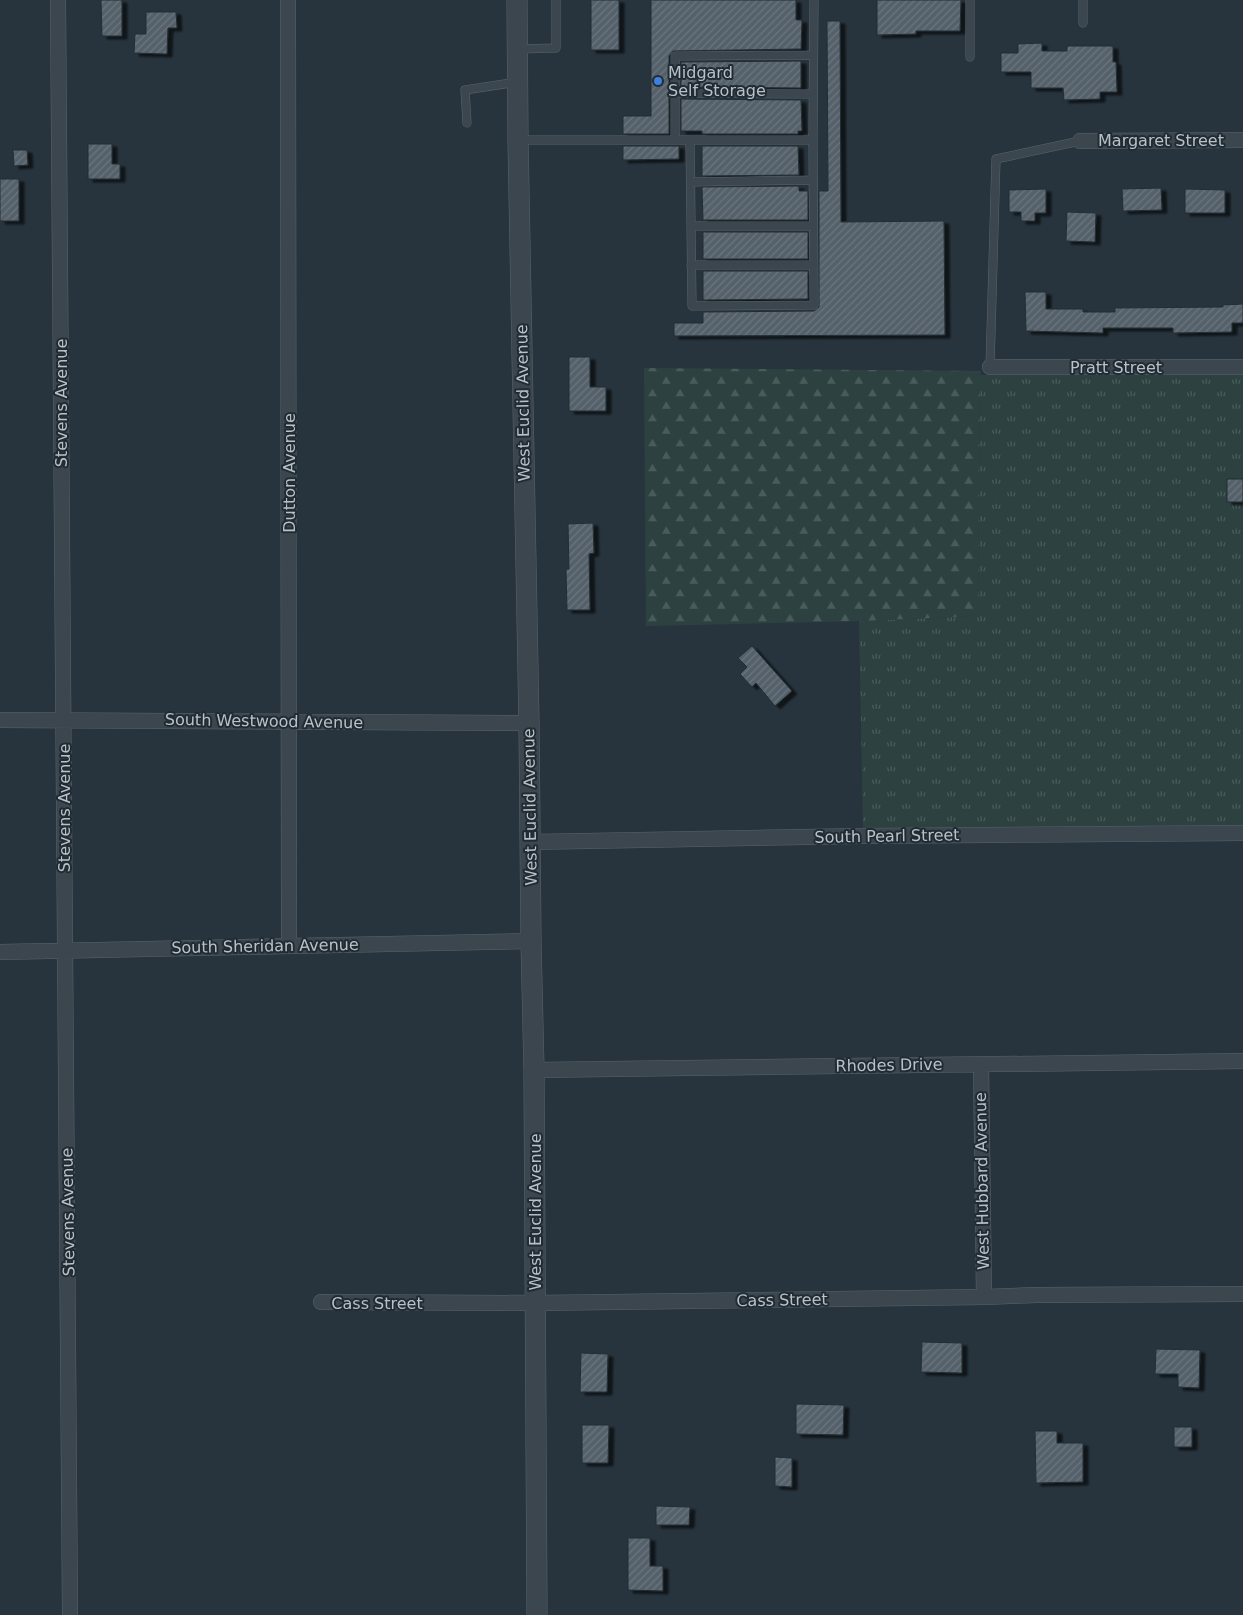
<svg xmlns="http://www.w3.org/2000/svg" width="1243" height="1615" font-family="'DejaVu Sans',sans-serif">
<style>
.grass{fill:url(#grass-tufts)}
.forest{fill:url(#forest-firs)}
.building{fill:url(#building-hatch);stroke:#232d35;filter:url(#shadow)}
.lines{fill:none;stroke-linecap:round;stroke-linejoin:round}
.service-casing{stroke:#5a646b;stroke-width:9}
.minor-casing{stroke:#5a646b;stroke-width:16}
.tertiary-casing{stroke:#5a646b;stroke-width:21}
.service{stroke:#3c464e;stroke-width:8}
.minor{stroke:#3c464e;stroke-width:15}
.tertiary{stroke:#3c464e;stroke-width:20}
.shop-dot{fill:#3f7fe0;stroke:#212b33;stroke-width:2}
.labels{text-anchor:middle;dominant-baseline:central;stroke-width:4;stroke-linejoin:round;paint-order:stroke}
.poi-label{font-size:16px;fill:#b8c1c8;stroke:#212b33;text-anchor:start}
.street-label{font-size:16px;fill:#b8c1c8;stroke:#212b33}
</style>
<defs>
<pattern id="grass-tufts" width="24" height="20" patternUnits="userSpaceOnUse" patternTransform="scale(1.25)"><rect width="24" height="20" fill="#2d4240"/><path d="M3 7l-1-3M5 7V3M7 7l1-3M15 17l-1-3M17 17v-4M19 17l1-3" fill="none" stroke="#495c5a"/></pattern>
<pattern id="forest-firs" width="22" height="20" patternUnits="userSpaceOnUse" patternTransform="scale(1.25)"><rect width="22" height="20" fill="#2d4240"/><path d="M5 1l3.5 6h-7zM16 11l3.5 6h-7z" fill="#495c5a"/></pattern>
<pattern id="building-hatch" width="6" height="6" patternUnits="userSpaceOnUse" patternTransform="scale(1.25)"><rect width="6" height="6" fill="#54616a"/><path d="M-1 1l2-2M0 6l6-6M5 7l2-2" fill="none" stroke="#6a767e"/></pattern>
<filter id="shadow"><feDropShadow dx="5" dy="3" stdDeviation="1" flood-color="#0009"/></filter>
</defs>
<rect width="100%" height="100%" fill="#28343d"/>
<path class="grass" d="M980,371L981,375H1243V825L863,828L859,621L978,616Z"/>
<path class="forest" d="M644,368L980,371L978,616L859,621L646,626Z"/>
<path class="building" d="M101,0H122V36H102Z
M591,0H619V50H591Z
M651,0H796V20H802L801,49L673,51L669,56V134H623V116H651Z
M877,0H961L960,31H916V34L877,35Z
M146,12H176L177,28H168L167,54L134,53L135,34H146Z
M827,21H840L841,222L944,221L945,335L674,336V323H703V312L814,311L819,307V191H828Z
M1042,43V51H1067V46H1113V62H1116L1117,92H1100V99L1064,100L1063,88H1031V72H1001V53H1018V44Z
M801,61V88L681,87V62Z
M681,99L801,100L802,131H798V134H702V131H681Z
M88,144H112V164H120V179H88Z
M623,146H679V159L623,160Z
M702,146H798L799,175L702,176Z
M13,150H27L28,165L14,166Z
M0,179H19V221H0Z
M799,186V191H808V220H703L702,187Z
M1161,188L1162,210L1123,211L1122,189Z
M1046,189V213H1035V221H1021V212H1009V190Z
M1185,189L1225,190V213H1185Z
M1067,212L1096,213L1095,242L1066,241Z
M703,232H808V259H703Z
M703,271H808V299L703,300Z
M1025,292H1046V309H1083V312H1115V308L1223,307V305L1243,304V323H1232V332L1173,333V328H1103V333L1026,331Z
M569,357H590V387H606V411H569Z
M1227,479H1243V502H1227Z
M593,523L594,553L589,554L590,610H567L566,569H569L568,524Z
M752,646L792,691L775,706L756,683L752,687L740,674L747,667L738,658Z
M922,1342L962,1343V1373L921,1372Z
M1156,1349L1200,1350L1199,1388L1178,1387V1374H1155Z
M581,1353L608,1354L607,1392H580Z
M796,1404L844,1405L843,1435L796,1434Z
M582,1425H609L608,1463H582Z
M1174,1427H1192V1447H1174Z
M1035,1431H1057V1443H1083V1482L1036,1483Z
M775,1457L792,1458V1487L775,1486Z
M656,1506L690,1507L689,1525H656Z
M628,1538H650V1566H663V1591L628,1590Z"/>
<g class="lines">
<g class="service-casing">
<path id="service" d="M970,0V57
M1083,0V23
M519,49L556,48V0
M675,93L813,94
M467,123L465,90L517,82
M520,140H813L814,0
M675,140V56L813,55
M690,140L692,306L814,305L813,140
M691,182L813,180
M691,226H813
M691,265H814
M990,367L996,159L1080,141"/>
</g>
<g class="minor-casing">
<path id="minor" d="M58,0L70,1615
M288,0L289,945
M1080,141L1243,140
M990,367H1243
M0,720L529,723
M530,842L860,836L1243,833
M0,952L531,941
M981,1064L984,1297
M534,1070L1243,1061
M321,1302L536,1303L984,1297L1037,1295L1243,1294"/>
</g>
<g class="tertiary-casing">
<path id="tertiary" d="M517,0L518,140L529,723L531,941L534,1070L537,1615"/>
</g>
<use href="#service" class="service"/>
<use href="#minor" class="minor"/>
<use href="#tertiary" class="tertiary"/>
</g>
<circle class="shop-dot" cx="658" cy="81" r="5"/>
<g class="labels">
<g class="poi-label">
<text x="668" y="72">Midgard<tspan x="668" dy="18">Self Storage</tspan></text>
</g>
<g class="street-label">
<text x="1161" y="140">Margaret Street</text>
<text x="1116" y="367">Pratt Street</text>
<text transform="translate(61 403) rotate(-90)">Stevens Avenue</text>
<text transform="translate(523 403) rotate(-91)">West Euclid Avenue</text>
<text transform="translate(289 473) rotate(-90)">Dutton Avenue</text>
<text transform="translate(264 721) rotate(1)">South Westwood Avenue</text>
<text transform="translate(530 807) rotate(-91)">West Euclid Avenue</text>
<text transform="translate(64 808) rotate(-90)">Stevens Avenue</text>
<text transform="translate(887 836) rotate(-1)">South Pearl Street</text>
<text transform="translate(265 946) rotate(-1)">South Sheridan Avenue</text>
<text transform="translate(889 1065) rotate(-1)">Rhodes Drive</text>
<text transform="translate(982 1181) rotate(-91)">West Hubbard Avenue</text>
<text transform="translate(68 1212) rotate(-91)">Stevens Avenue</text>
<text transform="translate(535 1212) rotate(-90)">West Euclid Avenue</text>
<text transform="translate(782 1300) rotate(-1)">Cass Street</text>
<text x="377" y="1303">Cass Street</text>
</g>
</g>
</svg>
